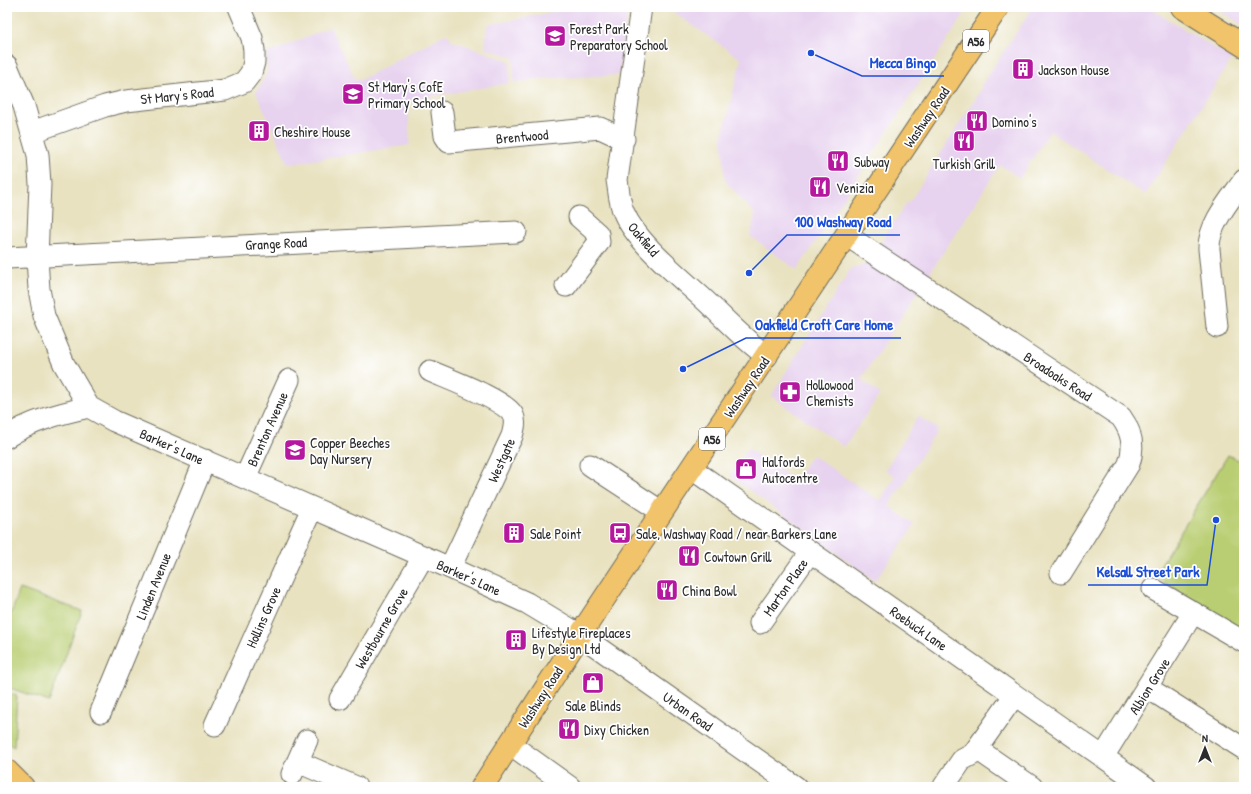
<svg xmlns="http://www.w3.org/2000/svg" width="1251" height="794" font-family="'Patrick Hand',sans-serif">
<style>
.built{fill:#e7d2ef}
.green{fill:#b9ce72;stroke:#727c4e}
.lines{fill:none;stroke-linecap:round;stroke-linejoin:round}
.minor-casing{stroke:#6d6b5f;stroke-width:23}
.major-casing{stroke:#6d6b5f;stroke-width:24}
.highway-casing{stroke:#6d6b5f;stroke-width:24}
.minor{stroke:#fff;stroke-width:21}
.major{stroke:#f1c36a;stroke-width:22}
.highway{stroke:#f1c36a;stroke-width:22}
.labels{text-anchor:middle;dominant-baseline:central;stroke-width:3.5;stroke-linejoin:round;paint-order:stroke}
.shield{fill:#fff;stroke:#6b6b6b;stroke-width:1}
.shield-label{font-size:13px;font-weight:bold;fill:#2b2b2b}
.poi-label{font-size:14px;fill:#2b2b2b;stroke:#fff;text-anchor:start}
.street-label{font-size:14px;fill:#2b2b2b;stroke:#fff}
.leader{fill:none;stroke:#1d4ed8;stroke-width:1.5}
.callout-dot{fill:#1d4ed8;stroke:#fff;stroke-width:1.5}
.callout-label{font-size:15px;text-anchor:middle;font-weight:bold;fill:#1d4ed8;stroke:#fff;stroke-width:3.5;stroke-linejoin:round;paint-order:stroke}
</style>
<rect width="100%" height="100%" fill="#fff"/>
<filter id="ink" filterUnits="userSpaceOnUse"><feTurbulence type="fractalNoise" baseFrequency=".025" numOctaves="2"/><feDisplacementMap in="SourceGraphic" scale="8" xChannelSelector="R" yChannelSelector="G"/><feConvolveMatrix kernelMatrix="1 2 1 2 8 2 1 2 1" color-interpolation-filters="sRGB"/></filter>
<filter id="wash" filterUnits="userSpaceOnUse"><feTurbulence type="fractalNoise" baseFrequency=".012" numOctaves="4" result="noise"/><feDisplacementMap in="SourceGraphic" scale="16" xChannelSelector="R" yChannelSelector="G"/><feGaussianBlur stdDeviation="0.9" result="paint"/><feColorMatrix in="noise" values="0 0 0 0 0 0 0 0 0 0 0 0 0 0 0 0 0 1.4 0 .05"/><feComposite in="paint" operator="in"/></filter>
<g filter="url(#wash)">
<rect width="100%" height="100%" fill="#e8e2c0"/>
<path class="built" d="M579,7H628L619,75L537,79L514,83L513,57L485,48L487,25Z
M666,7H969L797,270L750,236L755,214L725,181L722,138L741,59Z
M1033,7H1148L1232,59L1145,195L1050,131L1020,178L1000,165L861,379L880,394L844,447L771,396L851,268L867,264L907,202L909,203L982,88L980,87Z
M1211,7H1244V26L1227,15Z
M330,27L355,79L360,80L447,33L451,40L510,61V83L428,97L408,104L410,145L288,164L256,92L266,75L267,68L266,54Z
M918,416L938,429L889,506L915,525L875,581L730,476L748,448L795,480L812,455L880,501L895,476L885,470Z"/>
<path class="green" d="M1228,455L1244,463V631L1154,576Z
M20,589L82,611L49,702L7,687V625Z
M7,692L17,696L14,747L7,743Z"/>
</g>
<g filter="url(#ink)">
<g class="lines">
<g class="minor-casing">
<path id="minor" d="M641,7L617,180C619,191 619,202 624,213C636,241 674,272 697,293C721,314 741,338 767,356
M7,66L24,106L38,155L40,184L37,258L39,289L44,316L64,364L89,407L114,421L450,568L527,603L580,635L796,787
M442,112L445,136L449,142L600,128L624,139
M32,132L105,106L126,101L225,90L244,82L251,73L254,62V50L252,38L239,7
M846,235L1121,417C1132,432 1135,446 1129,464L1061,573
M7,258L516,232
M566,286L599,242L598,234L579,217
M1217,327L1209,249C1208,225 1230,200 1244,180
M430,371C448,379 505,400 513,415C516,422 514,429 512,436L450,568
M7,437C30,421 62,413 89,407
M590,465L662,512
M692,469L1146,787
M245,478L289,380
M1153,589L1244,642
M760,623L810,552
M1148,688L1244,749
M340,699L423,557
M101,712L205,460
M215,725L312,508
M510,744L570,787
M977,749L1032,787
M1103,757L1193,613
M298,762L356,787
M292,774L307,740
M944,786L962,760L973,754L1014,696"/>
</g>
<g class="major-casing">
<path id="major" d="M1182,7L1244,46
M7,771L23,787"/>
</g>
<g class="highway-casing">
<path id="highway" d="M482,787L580,635L998,7"/>
</g>
<use href="#minor" class="minor"/>
<use href="#major" class="major"/>
<use href="#highway" class="highway"/>
</g>
</g>
<defs>
<g id="school-square" transform="scale(1.15)"><rect x="-9" y="-9" width="18" height="18" rx="4" fill="#b5179e" stroke="#fff"/><path d="M0-5L7-2L0 1L-7-2ZM-4 1L0 2.5L4 1V4Q0 6-4 4Z" fill="#fff"/></g>
<g id="building-square" transform="scale(1.15)"><rect x="-9" y="-9" width="18" height="18" rx="4" fill="#b5179e" stroke="#fff"/><path d="M-4-6H4V6H1V3H-1V6H-4ZM-2.5-4.3h1.7v1.8h-1.7ZM.8-4.3h1.7v1.8H.8ZM-2.5-1h1.7V.8h-1.7ZM.8-1h1.7V.8H.8Z" fill="#fff"/></g>
<g id="restaurant-square" transform="scale(1.15)"><rect x="-9" y="-9" width="18" height="18" rx="4" fill="#b5179e" stroke="#fff"/><path d="M-5-6h1v4h1v-4h1v4h1v-4h1v5L-1.5 .5V6h-2V.5L-5-1ZM5-6V6H3V1.5H1.5Q1.5-4 5-6Z" fill="#fff"/></g>
<g id="pharmacy-square" transform="scale(1.15)"><rect x="-9" y="-9" width="18" height="18" rx="4" fill="#b5179e" stroke="#fff"/><path d="M-2-6h4v4h4v4h-4v4h-4v-4h-4v-4h4Z" fill="#fff"/></g>
<g id="shop-square" transform="scale(1.15)"><rect x="-9" y="-9" width="18" height="18" rx="4" fill="#b5179e" stroke="#fff"/><path d="M-5-2.5h2.3a2.7 3.5 0 0 1 5.4 0H5L5.5 6h-11ZM-1.5-2.5h3a1.5 2.3 0 0 0-3 0Z" fill="#fff"/></g>
<g id="bus-square" transform="scale(1.15)"><rect x="-9" y="-9" width="18" height="18" rx="4" fill="#b5179e" stroke="#fff"/><path d="M-5-6H5V4H4V6H2V4H-2V6H-4V4H-5ZM-3.5-4V0h7V-4ZM-3.5 1.2v1.5H-2V1.2ZM2 1.2v1.5H3.5V1.2Z" fill="#fff"/></g>
</defs>
<g fill-rule="evenodd">
<use href="#school-square" x="555" y="36"/>
<use href="#building-square" x="1023" y="69"/>
<use href="#school-square" x="353" y="94"/>
<use href="#restaurant-square" x="977" y="121"/>
<use href="#building-square" x="259" y="131"/>
<use href="#restaurant-square" x="964" y="141"/>
<use href="#restaurant-square" x="838" y="161"/>
<use href="#restaurant-square" x="820" y="187"/>
<use href="#pharmacy-square" x="790" y="392"/>
<use href="#school-square" x="295" y="450"/>
<use href="#shop-square" x="746" y="469"/>
<use href="#building-square" x="514" y="533"/>
<use href="#bus-square" x="620" y="533"/>
<use href="#restaurant-square" x="689" y="556"/>
<use href="#restaurant-square" x="667" y="590"/>
<use href="#building-square" x="516" y="640"/>
<use href="#shop-square" x="593" y="683"/>
<use href="#restaurant-square" x="569" y="729"/>
</g>
<g class="labels">
<g class="shield">
<rect x="963" y="30" width="26" height="22" rx="3"/>
<rect x="699" y="428" width="26" height="22" rx="3"/>
</g>
<g class="shield-label">
<text x="976" y="41">A56</text>
<text x="712" y="439">A56</text>
</g>
<g class="poi-label">
<text x="570" y="28">Forest Park<tspan x="570" dy="16">Preparatory School</tspan></text>
<text x="1038" y="69">Jackson House</text>
<text x="368" y="86">St Mary's CofE<tspan x="368" dy="16">Primary School</tspan></text>
<text x="992" y="121">Domino's</text>
<text x="274" y="131">Cheshire House</text>
<text x="854" y="161">Subway</text>
<text x="964" y="163" text-anchor="middle">Turkish Grill</text>
<text x="836" y="187">Venizia</text>
<text x="806" y="384">Hollowood<tspan x="806" dy="16">Chemists</tspan></text>
<text x="310" y="442">Copper Beeches<tspan x="310" dy="16">Day Nursery</tspan></text>
<text x="762" y="461">Halfords<tspan x="762" dy="16">Autocentre</tspan></text>
<text x="530" y="533">Sale Point</text>
<text x="636" y="533">Sale, Washway Road / near Barkers Lane</text>
<text x="704" y="556">Cowtown Grill</text>
<text x="682" y="590">China Bowl</text>
<text x="532" y="632">Lifestyle Fireplaces<tspan x="532" dy="16">By Design Ltd</tspan></text>
<text x="593" y="705" text-anchor="middle">Sale Blinds</text>
<text x="584" y="729">Dixy Chicken</text>
</g>
<g class="street-label">
<text transform="translate(177 95) rotate(-6)">St Mary's Road</text>
<text transform="translate(926 117) rotate(-56)">Washway Road</text>
<text transform="translate(522 136) rotate(-5)">Brentwood</text>
<text transform="translate(644 239) rotate(50)">Oakfield</text>
<text transform="translate(276 243) rotate(-3)">Grange Road</text>
<text transform="translate(1058 376) rotate(33)">Broadoaks Road</text>
<text transform="translate(746 387) rotate(-56)">Washway Road</text>
<text transform="translate(267 429) rotate(-66)">Brenton Avenue</text>
<text transform="translate(172 446) rotate(24)">Barker's Lane</text>
<text transform="translate(501 460) rotate(-66)">Westgate</text>
<text transform="translate(469 577) rotate(24)">Barker's Lane</text>
<text transform="translate(153 586) rotate(-68)">Linden Avenue</text>
<text transform="translate(785 587) rotate(-55)">Marton Place</text>
<text transform="translate(263 617) rotate(-66)">Hollins Grove</text>
<text transform="translate(381 628) rotate(-60)">Westbourne Grove</text>
<text transform="translate(919 628) rotate(35)">Roebuck Lane</text>
<text transform="translate(1149 686) rotate(-58)">Albion Grove</text>
<text transform="translate(540 697) rotate(-57)">Washway Road</text>
<text transform="translate(688 711) rotate(35)">Urban Road</text>
</g>
</g>
<path class="leader" d="M811 53L862 76H944M749 273L787 235H900M683 369L746 338H901M1216 520L1207 585H1088"/>
<g class="callout-dot">
<circle cx="811" cy="53" r="4"/>
<circle cx="749" cy="273" r="4"/>
<circle cx="683" cy="369" r="4"/>
<circle cx="1216" cy="520" r="4"/>
</g>
<g class="callout-label">
<text x="903" y="68">Mecca Bingo</text>
<text x="843" y="227">100 Washway Road</text>
<text x="824" y="330">Oakfield Croft Care Home</text>
<text x="1148" y="577">Kelsall Street Park</text>
</g>
<rect width="1251" height="794" fill="none" stroke="#fff" stroke-width="24"/>
<g transform="translate(1205 748)" stroke="#ffffff" stroke-width="3" paint-order="stroke">
<path d="M0-3L7 15L0 10L-7 15Z" fill="#2b2b2b"/>
<text y="-6" font-size="11" font-weight="bold" text-anchor="middle" fill="#2b2b2b">N</text>
</g>
</svg>
